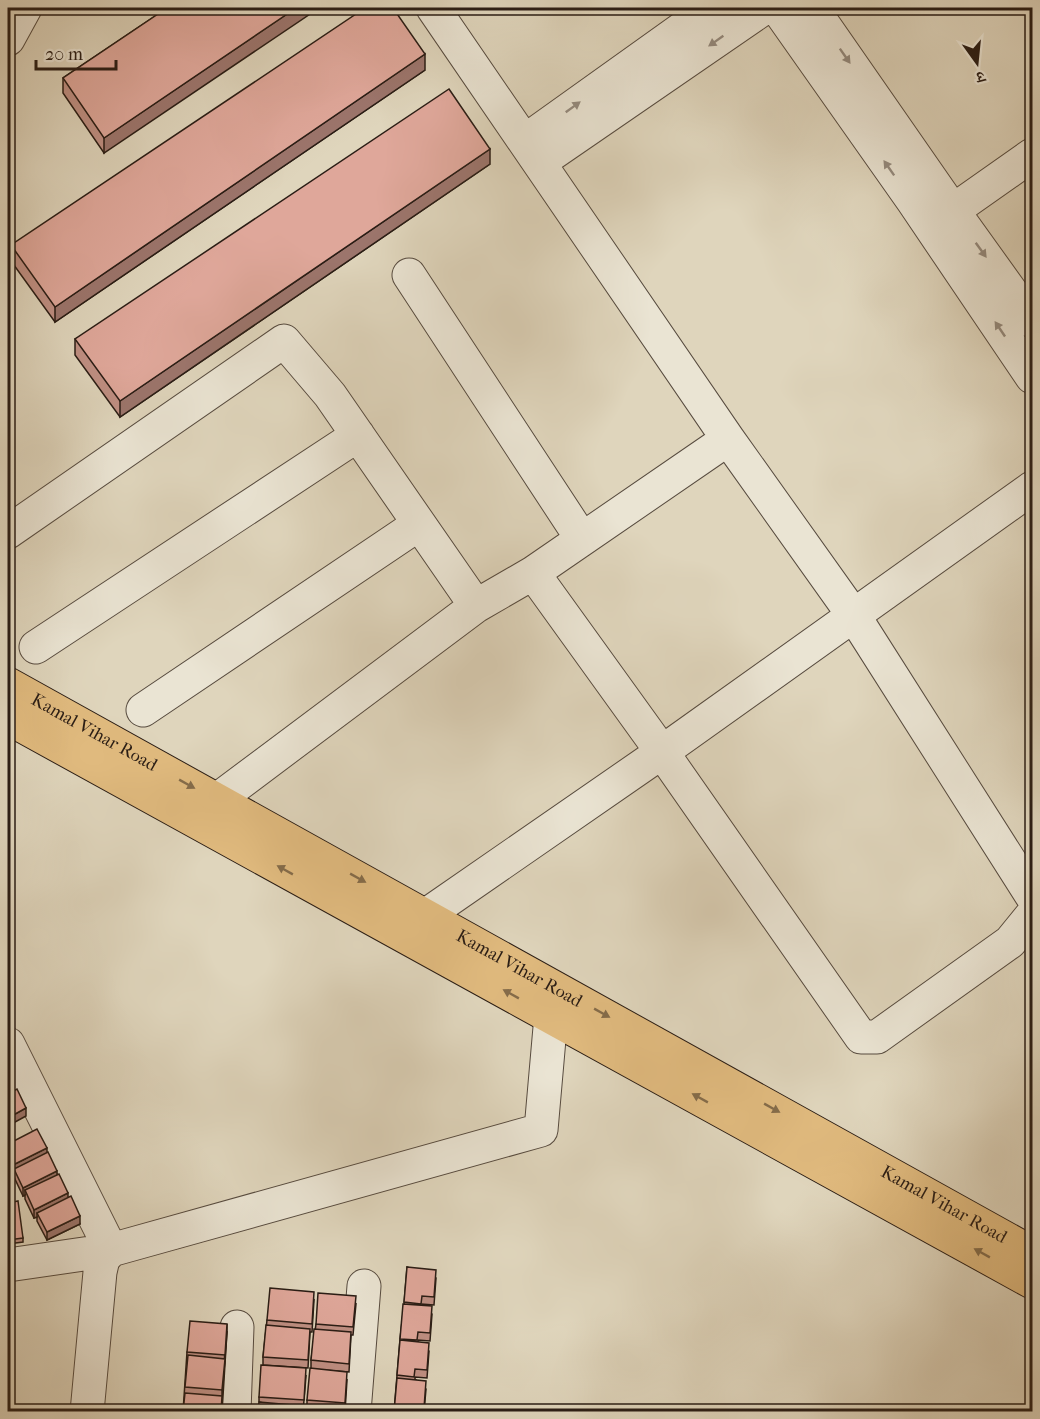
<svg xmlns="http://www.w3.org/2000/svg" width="1040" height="1419" font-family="'IM FELL French Canon','Noto Serif Devanagari',serif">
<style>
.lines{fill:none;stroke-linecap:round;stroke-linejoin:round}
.minor-casing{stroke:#574b3f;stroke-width:35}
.major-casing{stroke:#2a1d15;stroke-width:35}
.minor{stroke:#eae4d3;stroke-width:33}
.major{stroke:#e0ba7e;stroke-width:33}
.wall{fill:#c09084;stroke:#2a1d15;stroke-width:1.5}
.shaded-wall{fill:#9c756c;stroke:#2a1d15;stroke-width:1.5}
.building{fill:#dfa79a;stroke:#2a1d15;stroke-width:1.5}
.oneway{fill:#948a7e}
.oneway2{fill:#856c4a}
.labels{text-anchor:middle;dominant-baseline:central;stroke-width:4.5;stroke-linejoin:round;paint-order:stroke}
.street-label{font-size:18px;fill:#2a1d15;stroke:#eae4d3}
</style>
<rect width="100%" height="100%" fill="#dfd5bc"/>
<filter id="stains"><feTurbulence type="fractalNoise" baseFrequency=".00333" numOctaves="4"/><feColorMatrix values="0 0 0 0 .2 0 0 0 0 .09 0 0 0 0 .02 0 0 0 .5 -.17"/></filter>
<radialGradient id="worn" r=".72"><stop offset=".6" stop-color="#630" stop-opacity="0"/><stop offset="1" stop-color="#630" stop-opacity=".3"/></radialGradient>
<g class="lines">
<g class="minor-casing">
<path id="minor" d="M433,8L728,439L854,616L1032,896
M777,8L913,201L1032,377
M812,8L953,211L1032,321
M8,39L25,8
M525,141L711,8
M540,162L764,8
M934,224L1032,155
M409,275L582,539
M8,532L284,341L330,395L476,606
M533,573L662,752L861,1037H877L1010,942L1032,915
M36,647L358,435
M143,710L419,524
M217,800L476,606L533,573L728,439
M425,916L662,752L1032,488
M8,1044L111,1250L8,1265
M87,1412L100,1272L103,1259L111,1250L541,1130L551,1016
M234,1412L237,1327
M354,1412L364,1286"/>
</g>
<g class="major-casing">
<g id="major">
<path id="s1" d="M8,684L1032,1253"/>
<path d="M8,718L1032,1282"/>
</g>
</g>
<use href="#minor" class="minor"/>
<use href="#major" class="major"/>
</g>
<path class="wall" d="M167,8L104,153L63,93V78Z
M425,70L55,322L11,261V245Z
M490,164L120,417L75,355V339Z
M8,1144L47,1152L80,1224L47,1240L37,1221V1217L34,1218L25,1199V1195L23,1196L14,1177V1173L8,1162Z
M8,1203L23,1238V1242L8,1244Z
M407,1267L436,1278L434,1305L422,1304V1305L432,1314L430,1341L418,1340V1342L429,1351L427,1378L415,1377V1379L426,1389L424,1412H394L400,1339L404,1304Z
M314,1300L312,1332H310L308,1368L263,1365V1357L267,1320Z
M356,1304L353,1335H351L349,1372L311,1369V1360L316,1324Z
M227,1332L222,1412H183L187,1352Z
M306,1376L303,1412L259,1402V1397Z
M347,1380L345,1412H307V1400Z"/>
<path class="shaded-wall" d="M296,8H319L104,153V138Z
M425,54V70L55,322V307Z
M490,149V164L120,417V401Z
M14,1085V1093L8,1096V1088Z
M26,1108V1116L8,1126V1118Z
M47,1148V1156L14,1169L13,1173V1165Z
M57,1171V1180L25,1190V1195L23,1196V1188Z
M68,1193V1201L37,1213V1217L34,1218V1210Z
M80,1216V1224L47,1240V1232Z
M227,1324V1332L222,1398V1390Z"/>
<path class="building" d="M167,8H296L104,138L63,78Z
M365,8H393L425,54L55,307L11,245Z
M449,89L490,149L120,401L75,339Z
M8,1074L14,1085L8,1088Z
M17,1089L26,1108L8,1118V1094Z
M37,1129L47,1148L13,1165L8,1154V1144Z
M48,1152L57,1171L23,1188L14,1169Z
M59,1174L68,1193L34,1210L25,1190Z
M71,1196L80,1216L47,1232L37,1213Z
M18,1201L23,1238L8,1240V1203Z
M407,1267L436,1270L434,1297L422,1296L421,1304L404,1302Z
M270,1288L314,1292L312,1324L267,1320Z
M318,1293L356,1296L353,1327L316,1324Z
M403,1304L432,1306L430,1333L418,1332L417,1340L400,1339Z
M190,1321L227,1324L225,1355L187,1352Z
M266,1325L310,1329L308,1360L263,1357Z
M314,1329L351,1332L349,1364L311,1360Z
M400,1340L429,1343L427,1370L415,1369L414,1377L397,1375Z
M188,1355L225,1359L222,1390L185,1387Z
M261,1365L306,1368L304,1400L259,1397Z
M310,1368L347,1372L345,1403L307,1400Z
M397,1378L426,1381L424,1408L412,1407V1412H394Z
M185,1393L222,1396L221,1412H183Z
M259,1402L303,1406V1412H258Z
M307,1406L345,1409V1412H307Z"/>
<defs><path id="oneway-solid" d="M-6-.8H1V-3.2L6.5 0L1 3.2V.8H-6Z" transform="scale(1.5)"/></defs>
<g class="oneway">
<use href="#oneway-solid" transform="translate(716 41) rotate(145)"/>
<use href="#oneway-solid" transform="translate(845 56) rotate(55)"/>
<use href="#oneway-solid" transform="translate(573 107) rotate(-36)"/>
<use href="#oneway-solid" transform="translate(889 168) rotate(-125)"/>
<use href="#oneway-solid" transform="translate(981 250) rotate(54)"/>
<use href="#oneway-solid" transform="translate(1000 329) rotate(-124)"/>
</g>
<g class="oneway2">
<use href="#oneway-solid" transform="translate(187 784) rotate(29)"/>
<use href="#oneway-solid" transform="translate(285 870) rotate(-151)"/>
<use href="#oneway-solid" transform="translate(358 878) rotate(29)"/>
<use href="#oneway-solid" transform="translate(511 994) rotate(-151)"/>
<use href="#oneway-solid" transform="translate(602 1013) rotate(29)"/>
<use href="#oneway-solid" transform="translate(700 1098) rotate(-151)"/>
<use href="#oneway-solid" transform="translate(772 1108) rotate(29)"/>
<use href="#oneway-solid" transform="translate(982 1253) rotate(-151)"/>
</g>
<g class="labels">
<g class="street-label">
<text stroke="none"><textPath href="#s1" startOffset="99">Kamal Vihar Road</textPath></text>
<text stroke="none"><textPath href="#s1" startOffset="585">Kamal Vihar Road</textPath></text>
<text stroke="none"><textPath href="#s1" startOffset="1071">Kamal Vihar Road</textPath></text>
</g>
</g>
<rect width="1040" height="1419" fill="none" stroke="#dfd5bc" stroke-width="30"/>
<rect x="9" y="9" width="1022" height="1401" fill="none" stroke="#2a1d15" stroke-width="3"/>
<rect x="15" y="15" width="1010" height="1389" fill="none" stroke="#2a1d15" stroke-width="1.5"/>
<g transform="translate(977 63) rotate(165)" stroke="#eae4d3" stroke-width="4.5" paint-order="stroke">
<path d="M0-4.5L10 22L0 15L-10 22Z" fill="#2a1d15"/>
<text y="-9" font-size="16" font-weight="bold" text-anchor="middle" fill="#2a1d15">उ</text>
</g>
<path d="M36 60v9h80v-9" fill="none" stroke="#2a1d15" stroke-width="3"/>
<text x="45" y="60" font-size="18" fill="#2a1d15" stroke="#eae4d3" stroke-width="4.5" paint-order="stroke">20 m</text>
<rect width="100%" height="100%" filter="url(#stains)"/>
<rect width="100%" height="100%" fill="url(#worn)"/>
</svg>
